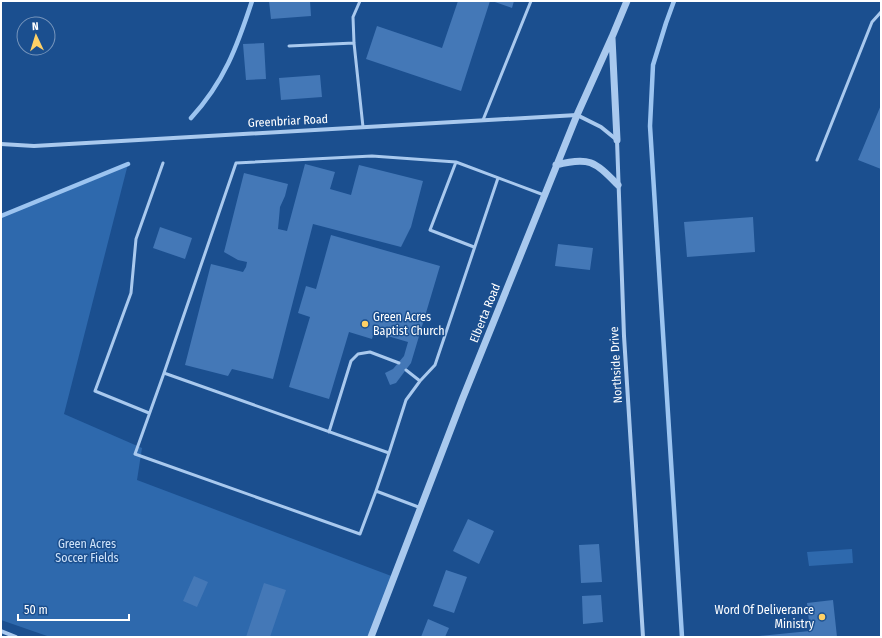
<svg xmlns="http://www.w3.org/2000/svg" width="882" height="638" font-family="'Fira Sans Condensed',sans-serif">
<style>
.green{fill:#2e69ad}
.lines{fill:none;stroke-linecap:round;stroke-linejoin:round}
.stream{stroke:#9cc4f0;stroke-width:4.5}
.building{fill:#4478b7}
.service{stroke:#a9c9ee;stroke-width:3}
.minor{stroke:#a9c9ee;stroke-width:4}
.tertiary{stroke:#a9c9ee;stroke-width:7}
.poi-dot{fill:#ffd166;stroke:#1b4f8f;stroke-width:1.5}
.labels{text-anchor:middle;dominant-baseline:central;stroke-width:3;stroke-linejoin:round;paint-order:stroke}
.street-label{font-size:12px;fill:#fff;stroke:#1b4f8f}
.poi-label{font-size:12px;fill:#fff;stroke:#1b4f8f;text-anchor:start}
.park-label{font-size:12px;fill:#cfe3fa;stroke:#1b4f8f}
</style>
<rect width="100%" height="100%" fill="#1b4f8f"/>
<path class="green" d="M128,164L64,414L142,448L137,480L394,577L371,637H50L1,620V216Z
M852,549L853,563L809,566L807,552Z"/>
<g class="lines">
<path class="stream" d="M674,1L666,23L653,65L650,126L682,637
M191,118C224,82 237,47 252,1
M1,216L128,164"/>
</g>
<path class="building" d="M269,1H310L311,16L271,19Z
M458,1H490L461,91L366,59L377,26L442,48Z
M492,1H514L512,8Z
M264,43L266,79L246,80L243,44Z
M320,75L322,97L281,100L279,78Z
M881,105V169L858,160Z
M305,164L335,172L330,189L351,195L359,165L423,181L411,227L401,247L313,224L273,379L232,369L228,376L185,365L211,264L243,272L246,267L247,262L238,260L224,252L244,173L288,184L285,196L280,207L278,229L287,231Z
M753,217L755,252L687,257L684,222Z
M160,227L192,238L185,259L153,248Z
M331,235L440,266L411,363L396,383L390,385L385,373L393,369L404,356L408,342L374,332L372,339L349,332L329,399L289,387L310,317L298,313L306,286L316,289Z
M558,244L593,248L590,270L555,266Z
M468,519L494,531L479,564L453,551Z
M599,544L602,582L581,583L579,545Z
M446,570L467,577L454,613L433,606Z
M194,576L208,582L197,607L183,601Z
M264,583L286,590L270,637H246Z
M601,595L603,622L583,624L582,596Z
M833,600L837,637H759V636L810,631L807,603Z
M428,619L449,628L445,637H421Z"/>
<g class="lines">
<path class="service" d="M360,1L353,17L354,43L363,127
M289,46L354,43
M483,120L531,1
M817,160L872,22L881,12
M456,162L430,230L474,247
M406,370L420,381
M164,373L236,163L372,156L456,162L544,195
M149,413L95,391L131,293L136,239L163,163
M329,432L351,361L358,354L370,352L399,363
M389,453L406,400L420,381L435,365L498,178
M376,491L389,453L164,373L135,454L360,534L376,491L421,508"/>
<path class="minor" d="M1,144L34,146L577,115L601,127L617,140L624,336L643,637
M1,631L16,637"/>
<path class="tertiary" d="M612,38L617,140
M556,165C590,156 595,162 618,185
M371,637L462,400L577,115L612,37L627,1"/>
</g>
<g class="poi-dot">
<circle cx="365" cy="324" r="4"/>
<circle cx="822" cy="617" r="4"/>
</g>
<g class="labels">
<g class="street-label">
<text transform="translate(288 121) rotate(-3)">Greenbriar Road</text>
<text transform="translate(485 313) rotate(-68)">Elberta Road</text>
<text transform="translate(616 365) rotate(-93)">Northside Drive</text>
</g>
<g class="poi-label">
<text x="373" y="317">Green Acres<tspan x="373" dy="14">Baptist Church</tspan></text>
<text x="814" y="610" text-anchor="end">Word Of Deliverance<tspan x="814" dy="14">Ministry</tspan></text>
</g>
<g class="park-label">
<text x="87" y="544">Green Acres<tspan x="87" dy="14">Soccer Fields</tspan></text>
</g>
</g>
<rect width="882" height="638" fill="none" stroke="#ffffff" stroke-width="4"/>
<g transform="translate(36 36) rotate(356)"><circle r="19" fill="#1b4f8f" stroke="#7695bc"/>
<path d="M0-3L7 15L0 10L-7 15Z" fill="#ffd166"/>
<text y="-6" font-size="11" font-weight="bold" text-anchor="middle" fill="#ffffff">N</text>
</g>
<path d="M18 614v6h111v-6" fill="none" stroke="#ffffff" stroke-width="2"/>
<text x="24" y="614" font-size="12" fill="#ffffff" stroke="#1b4f8f" stroke-width="3" paint-order="stroke">50 m</text>
</svg>
